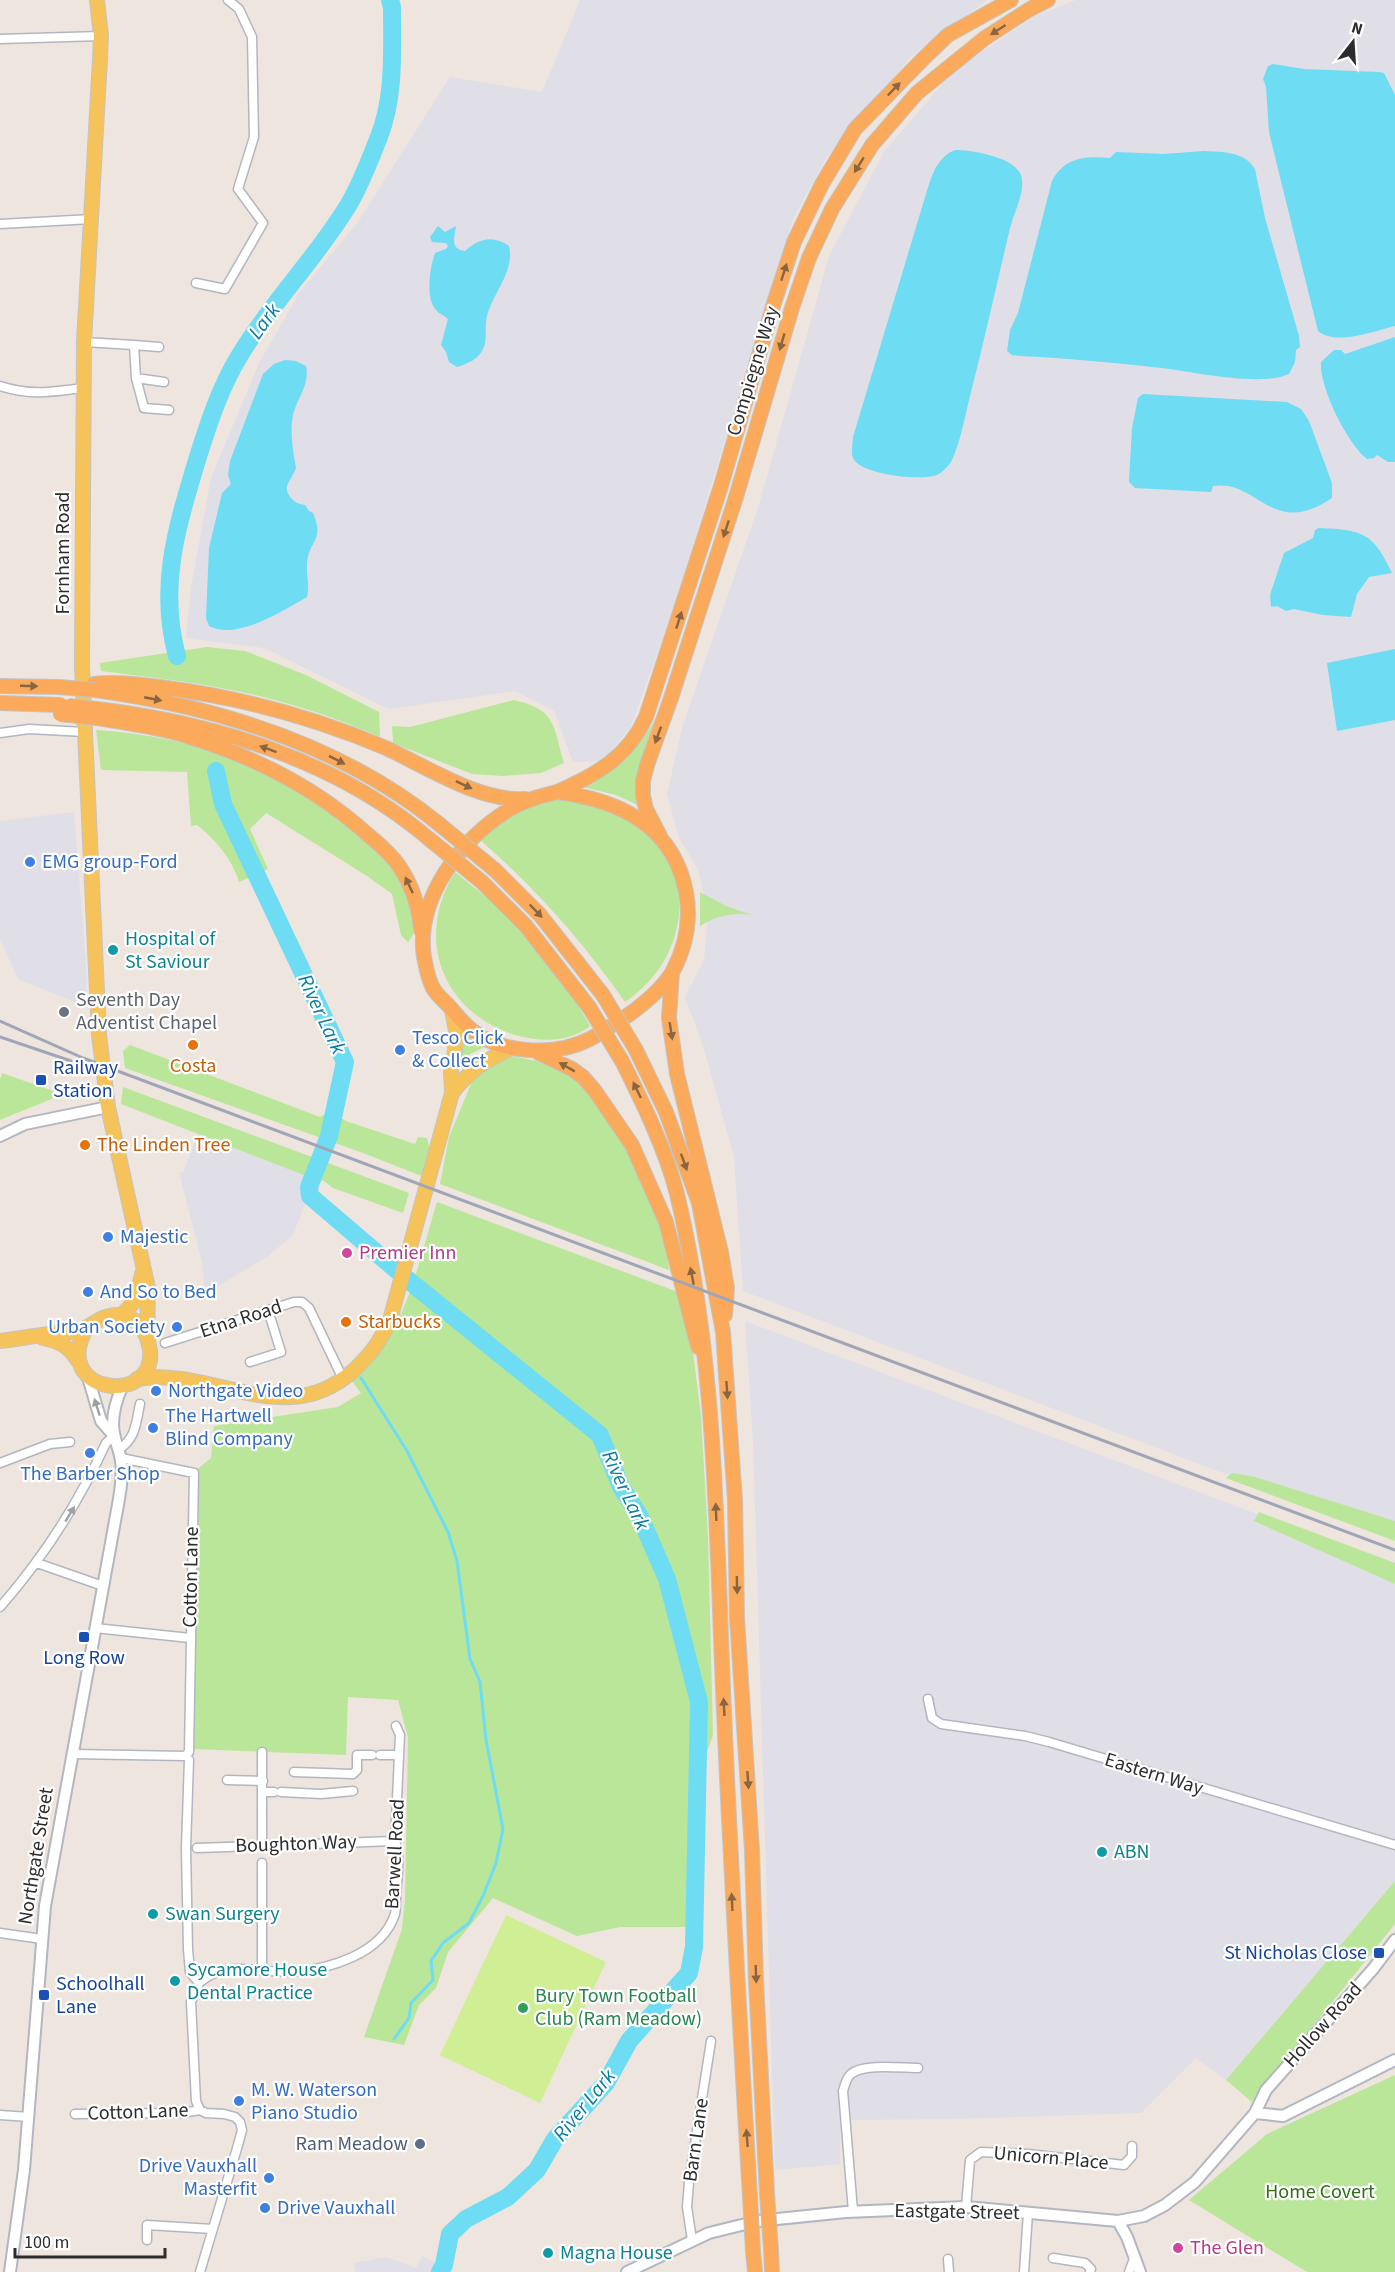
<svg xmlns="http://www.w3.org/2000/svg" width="1395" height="2272" font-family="'Source Sans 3',sans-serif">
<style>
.industrial{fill:#e0dee6}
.green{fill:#bae699}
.pitch{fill:#d0ee94}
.water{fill:#6edcf3}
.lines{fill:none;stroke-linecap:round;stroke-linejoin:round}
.stream{stroke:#6edcf3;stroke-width:3}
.river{stroke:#6edcf3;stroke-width:18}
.minor-casing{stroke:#b2b6c0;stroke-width:11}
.tertiary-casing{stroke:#b2b6c0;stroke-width:14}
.primary-casing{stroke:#c4c4c4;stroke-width:16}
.trunk-casing{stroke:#c4c4c4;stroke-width:16}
.minor{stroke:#fff;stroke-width:8}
.tertiary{stroke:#fff;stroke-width:10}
.primary{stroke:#f6c35b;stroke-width:14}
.trunk{stroke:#faaa5a;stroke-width:14}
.rail{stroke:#a0a5b7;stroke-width:3}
.trunk-bridge-casing{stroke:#c4c4c4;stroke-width:16;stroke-linecap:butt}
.trunk-bridge{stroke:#faaa5a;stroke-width:14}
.oneway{fill:#896541}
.oneway2{fill:#a0a0a0}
.shop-dot{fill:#3f7fe0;stroke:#fff;stroke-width:2}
.culture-dot{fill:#0f9aa8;stroke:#fff;stroke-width:2}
.worship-dot{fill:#6b7280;stroke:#fff;stroke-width:2}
.food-dot{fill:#e8710a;stroke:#fff;stroke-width:2}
.transit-dot{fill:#1a4fb4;stroke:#fff;stroke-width:2}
.hotel-dot{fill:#d1479c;stroke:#fff;stroke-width:2}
.leisure-dot{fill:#2e9e5b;stroke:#fff;stroke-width:2}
.service-dot{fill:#5c6f8a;stroke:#fff;stroke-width:2}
.labels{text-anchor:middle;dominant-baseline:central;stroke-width:4.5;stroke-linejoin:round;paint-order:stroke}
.street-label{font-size:20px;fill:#2c2c2c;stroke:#fff}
.shop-label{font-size:20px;fill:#366cbe;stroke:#fff;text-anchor:start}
.culture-label{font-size:20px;fill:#0d838f;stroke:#fff;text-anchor:start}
.worship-label{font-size:20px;fill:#5b616d;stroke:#fff;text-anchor:start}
.food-label{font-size:20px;fill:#c56008;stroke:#fff;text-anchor:start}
.transit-label{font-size:20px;fill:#164399;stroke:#fff;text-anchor:start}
.hotel-label{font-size:20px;fill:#b23c85;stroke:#fff;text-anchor:start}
.leisure-label{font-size:20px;fill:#27864d;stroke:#fff;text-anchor:start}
.service-label{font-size:20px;fill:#4e5e75;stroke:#fff;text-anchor:end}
.park-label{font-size:20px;fill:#316d18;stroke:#fff}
.water-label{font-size:21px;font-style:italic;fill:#097ca3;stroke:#fff}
</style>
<rect width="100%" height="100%" fill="#eee5de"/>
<path class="industrial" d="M580,0H987L913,55L827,157L793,219L673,610L631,726L603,761L573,762L554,711L515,691L389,709L264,648L186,638L191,587L211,478L259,363L300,292L358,222L450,77L542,92Z
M1076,0H1395V1538L743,1291L734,1157L704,1049L685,997L704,960L708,916L698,869L679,838L667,794L682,728L759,505L829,256L885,150L954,71L1035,16Z
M74,812L86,965L87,1007L18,979L0,939V821Z
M198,1134L306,1176L303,1186L307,1199L293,1235L268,1256L205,1294L202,1263L179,1172L183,1173Z
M745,1321L1257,1514L1395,1573V1881L1226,2080L1196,2058L1141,2113L958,2119L840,2120V2164L775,2170L753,1440Z
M422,2256L436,2263L433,2272H356L354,2263L386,2257L416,2268Z"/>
<path class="green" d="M207,647L245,651L306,675L379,712L380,737C336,718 289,702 241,692C195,682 148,677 101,671L100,663Z
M514,700C557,710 553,726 564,763L541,773L503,776L472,774L393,743L392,726L410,727Z
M657,716L649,736L639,769L642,807L616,795L583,787C620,770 638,750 657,716Z
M96,730C192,735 284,770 358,833C371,845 391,859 399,875C403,881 405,889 407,896C413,913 421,928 408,942L401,935L392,894L367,876L266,813L250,829L268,869L239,882C232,859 216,840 197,825L191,826L187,772L101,770Z
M556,797C569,799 594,798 606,803C615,807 624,817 632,822C640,828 652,834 658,842C698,896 679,966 625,1002C583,942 536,888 480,840L508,814Z
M455,872L497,906L536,942L566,984L590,1026C569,1043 540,1042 515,1035C442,1012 414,938 455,872Z
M700,892L726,906L752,915C733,912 716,916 700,926Z
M462,1028L489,1045L470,1054L459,1065Z
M130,1045L320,1117L331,1111L346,1121L415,1144L418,1137L427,1138L431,1155L424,1177L363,1153L125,1068L123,1051Z
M511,1056L537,1061L566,1072L582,1086L629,1153L662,1229L669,1270L440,1184L449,1137L475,1074Z
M2,1073L53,1091L54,1098L0,1120V1080Z
M123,1087L409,1193L403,1213L333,1188L324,1181L306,1176L121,1104Z
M437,1202L678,1292L691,1336L701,1416L708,1537L713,1735L704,1761L700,1927H620L577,1936L493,1898L448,1952L436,1988L419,2005L404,2045L364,2037L402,1929L405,1899L408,1737L398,1700L348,1697L346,1755L193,1749L195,1471L211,1458L214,1426L338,1407L361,1393L352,1381C405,1339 418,1263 437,1202Z
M1232,1473L1255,1477L1395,1521V1541L1226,1478Z
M1259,1512L1395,1563V1584L1254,1521Z
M1395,1881V1924L1252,2102L1226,2080Z
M1395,2075V2272H1307L1189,2200L1267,2134Z"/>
<path class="pitch" d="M506,1915L606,1962L540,2103L440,2055Z"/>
<path class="water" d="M1273,64L1304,69L1379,72L1384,73L1395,95V326C1374,331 1336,346 1318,331L1277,165L1269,132L1266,87L1263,79L1268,66Z
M955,150C972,150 1014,157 1021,175C1026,191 1014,212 1010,228C997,283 985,337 971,392C965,415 961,441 951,462C947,467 943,472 937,475C920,481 865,475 854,460C850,454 853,444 853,437L929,184C934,169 940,156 955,150Z
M1204,151C1223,152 1244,151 1255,169L1265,218L1299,336L1300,347L1296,350L1295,362L1289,374C1261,387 1194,372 1162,368C1115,363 1068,358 1021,356L1012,355L1007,351L1010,330L1018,313L1052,181C1065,157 1085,156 1110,158L1116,152L1163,154Z
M438,226L445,232L456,226C454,238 450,249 465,251C479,238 494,235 509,246C515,271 493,293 487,316C484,326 488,340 483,349C479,359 467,364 457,367L449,362L446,352L441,345L448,319C444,315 439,314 436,310C425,298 430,267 435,253L446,249L448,246L446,243L432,242L430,237Z
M1395,337V462H1388L1377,455L1374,458L1367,459C1347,443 1319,387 1321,362L1334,350H1341L1345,354Z
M285,360L296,361L306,366C310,383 299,396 294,411C289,428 293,451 296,468C292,480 280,487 292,499C296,503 299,504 305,505L309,511L313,513C325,541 309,540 307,563C306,575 310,585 307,597C284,610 236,641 209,626L206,618L209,548L222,493L231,484L228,475L230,461L263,374L274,364Z
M1143,394L1287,402L1301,409L1309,421L1332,483V498C1271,539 1259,479 1213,486L1211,492L1135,488L1129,482L1132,428L1138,398Z
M1319,528C1362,530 1373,532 1392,573L1369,577L1357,594L1351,617L1323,615L1294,609L1286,611L1277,606L1271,607L1270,595L1284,553L1313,538L1315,530Z
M1395,649V720L1337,731L1327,663Z"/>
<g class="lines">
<path class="stream" d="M361,1378L407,1451L448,1532L457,1561L470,1659L480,1682L486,1740L503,1829L496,1863L483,1896L469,1923L443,1943L431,1961L433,1980L411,2003L409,2018L394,2039"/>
<path class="river" d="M177,656C158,586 177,527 197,460C208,425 220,387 240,355C271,303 318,256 349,204C361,184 370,159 379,137C395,96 392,51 392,7L390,0
M216,771L223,804L345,1062L329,1136L309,1187L310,1196L413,1284L600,1435L621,1487L640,1517L667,1579L699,1702L694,1947L689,1973L629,2041L606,2083L555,2139L537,2170L508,2197L466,2219L450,2234L444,2265L440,2272"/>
<g class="minor-casing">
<path id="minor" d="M0,39L101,36
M0,224L92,219
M196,283L225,289L263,223L238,189L254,137L252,37L239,9L228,0
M84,342L134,345L136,378L144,408L169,410
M134,345L159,347
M136,378L164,382
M0,386C32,396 51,392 83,388
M0,733L29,729L85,732
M165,1343L294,1302H302L309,1308L343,1379
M250,1362L281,1352L268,1310
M119,1449C136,1439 136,1422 140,1404
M0,1463L50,1444L70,1442
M37,1563L103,1586
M0,1607C45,1556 78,1504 106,1443L114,1436
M95,1628L190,1638
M928,1699L932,1718L941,1724L1025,1736L1049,1742L1395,1845
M262,1752V1845
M72,1754L185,1756L189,1752L194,1473L121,1458
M380,1755H399
M189,1760L186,1848L188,1949L190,1972L199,1983
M294,1772L353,1774L357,1770V1755H372
M227,1780L263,1781
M263,1792H274
M281,1792L321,1794L353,1791
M197,1848L395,1841
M262,1863V1971
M0,1933L42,1939
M199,1983C204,1979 209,1975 215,1973C236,1964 270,1973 292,1972C330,1969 382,1954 395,1914C396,1909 396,1901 396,1896C397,1878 401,1858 395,1841L400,1735L396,1726
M199,1983L191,2002L196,2101L200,2110
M75,2114L182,2113L200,2110L206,2113L224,2114L235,2117L240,2122L242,2130L238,2145L200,2272
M0,2115L29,2117
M966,2207L970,2160L981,2152L1028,2154L1124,2165L1132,2156V2146
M853,2211L843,2091C845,2085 846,2078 851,2074C863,2063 902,2068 918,2068
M147,2240V2225L213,2229
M692,2240L687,2207L689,2182L711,2041
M1053,2258L1085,2263L1091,2269L1090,2272
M948,2259L949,2272
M1024,2272L1028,2213
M1129,2272L1134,2259"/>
</g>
<g class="tertiary-casing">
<path id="tertiary" d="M0,1136L25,1124L108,1107
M87,1374L101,1421L114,1436
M1255,2113L1283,2116L1395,2060
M1118,2221L1127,2237L1140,2272
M10,2272L24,2170L45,1906L119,1499C121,1486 123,1474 121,1461C120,1453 117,1446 115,1438C110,1421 115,1403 122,1387
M627,2272L709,2233L758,2221L846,2212L966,2207L1118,2221L1144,2216L1165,2205L1195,2182L1255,2113L1266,2090L1373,1969L1395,1940"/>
</g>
<g class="primary-casing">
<path id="primary" d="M97,0L101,36L100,59L84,342L82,666L85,732L99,1035L108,1107L148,1288L147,1338
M452,1093C470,1070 486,1060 512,1048
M121,1316L136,1300L142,1274
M43,1338C59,1341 69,1346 78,1361
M0,1341C17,1339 33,1336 50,1334C58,1333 68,1333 77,1331C89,1329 97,1318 110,1316C117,1314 126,1316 132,1319C141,1325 147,1334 149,1345C163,1407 47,1397 87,1327
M137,1379C213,1366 284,1432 353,1371C371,1354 380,1342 390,1320L452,1093L451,1072L455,1051L456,1031L452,1010"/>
</g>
<g class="trunk-casing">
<path id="trunk" d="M94,684C118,681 143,685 167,688C242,698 316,718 386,748C427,767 480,802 525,799
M0,686L59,687
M95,690C218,707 342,745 439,824
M0,703L60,705
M97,709C214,723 336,760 428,838
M97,718C127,723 158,727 187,736C252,756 316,788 367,834C378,843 391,854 399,866C412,885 419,907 421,930
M557,792C596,775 628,757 646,717L721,486L774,303L794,242L822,184L855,129L922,60L948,35L1011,0
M557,792C619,800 673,825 686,892C691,919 686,946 673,971C663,989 638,1009 621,1020C610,1026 600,1034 590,1039C557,1056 507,1054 477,1034C465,1026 457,1015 448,1005C443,1000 436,994 433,988C428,979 426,967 424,957C415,898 462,838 510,809C525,800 541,796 557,792Z
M660,836L646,809L643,796V781L647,765L671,698L736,497L792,308L809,258L832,209L872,145L917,93L985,38L1030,9L1048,0
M495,870L540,915L603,995
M482,882L526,926L589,1007
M672,973L669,1018L677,1074L721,1252L727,1288L725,1315
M636,1050L666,1112L699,1203L723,1332L735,1500L737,1618L752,1850L756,1981L767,2193
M537,1052L572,1069L583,1077L595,1091L632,1145L666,1222L698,1347
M622,1061C642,1101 666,1150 677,1194C716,1356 716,1523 723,1688C730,1858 740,2027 750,2197
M771,2250L772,2272
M753,2251L755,2272"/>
</g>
<use href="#minor" class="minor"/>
<use href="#tertiary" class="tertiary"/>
<use href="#primary" class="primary"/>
<use href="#trunk" class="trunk"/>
<path class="rail" d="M0,1021L83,1058L1395,1550
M0,1037L71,1061"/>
<g class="trunk-bridge-casing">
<path id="trunk-bridge" d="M59,687L95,690
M69,706L97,709
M60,714L97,718
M439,824L495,870
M428,838L482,882
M603,995L636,1050
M589,1007L622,1061
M767,2193L771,2250
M750,2197L753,2251"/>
</g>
<use href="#trunk-bridge" class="trunk-bridge"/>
</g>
<defs><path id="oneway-solid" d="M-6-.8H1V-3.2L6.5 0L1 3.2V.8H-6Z" transform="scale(1.5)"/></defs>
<g class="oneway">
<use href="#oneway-solid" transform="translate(998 30) rotate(147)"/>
<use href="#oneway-solid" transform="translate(894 89) rotate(-46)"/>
<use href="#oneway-solid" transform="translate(859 165) rotate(122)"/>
<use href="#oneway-solid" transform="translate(784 272) rotate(-72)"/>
<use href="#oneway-solid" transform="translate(782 342) rotate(106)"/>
<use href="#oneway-solid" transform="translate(726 529) rotate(108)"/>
<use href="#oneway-solid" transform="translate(679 620) rotate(-72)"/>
<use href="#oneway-solid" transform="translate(29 686) rotate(2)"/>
<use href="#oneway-solid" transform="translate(153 699) rotate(11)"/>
<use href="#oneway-solid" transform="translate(658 735) rotate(110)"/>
<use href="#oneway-solid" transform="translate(268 749) rotate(-160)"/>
<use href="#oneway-solid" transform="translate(337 760) rotate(27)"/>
<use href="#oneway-solid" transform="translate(464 785) rotate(25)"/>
<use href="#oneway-solid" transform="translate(409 885) rotate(-115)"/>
<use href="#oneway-solid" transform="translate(536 911) rotate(46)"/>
<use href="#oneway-solid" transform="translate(671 1031) rotate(81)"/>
<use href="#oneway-solid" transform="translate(567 1067) rotate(-151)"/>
<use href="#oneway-solid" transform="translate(637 1090) rotate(-116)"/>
<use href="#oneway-solid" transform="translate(684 1162) rotate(70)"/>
<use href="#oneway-solid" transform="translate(692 1276) rotate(-101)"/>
<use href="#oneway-solid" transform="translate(727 1390) rotate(86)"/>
<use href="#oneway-solid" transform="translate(716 1512) rotate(-92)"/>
<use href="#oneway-solid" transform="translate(737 1585) rotate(89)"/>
<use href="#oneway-solid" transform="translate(724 1707) rotate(-93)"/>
<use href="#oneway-solid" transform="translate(748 1780) rotate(86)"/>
<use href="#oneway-solid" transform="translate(732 1902) rotate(-93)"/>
<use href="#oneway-solid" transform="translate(756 1974) rotate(88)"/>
<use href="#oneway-solid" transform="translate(747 2138) rotate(-94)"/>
</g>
<g class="oneway2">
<use href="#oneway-solid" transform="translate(97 1407) rotate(-108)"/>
<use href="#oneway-solid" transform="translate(70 1514) rotate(-59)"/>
</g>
<g class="shop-dot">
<circle cx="30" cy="862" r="6"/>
<circle cx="400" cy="1050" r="6"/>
<circle cx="108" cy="1237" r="6"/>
<circle cx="88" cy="1292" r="6"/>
<circle cx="177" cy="1327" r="6"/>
<circle cx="156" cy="1391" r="6"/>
<circle cx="153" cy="1428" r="6"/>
<circle cx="90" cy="1453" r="6"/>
<circle cx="239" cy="2101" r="6"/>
<circle cx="269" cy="2178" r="6"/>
<circle cx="265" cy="2208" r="6"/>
</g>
<g class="culture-dot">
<circle cx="113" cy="950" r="6"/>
<circle cx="1102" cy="1852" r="6"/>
<circle cx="153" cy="1914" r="6"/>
<circle cx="175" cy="1981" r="6"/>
<circle cx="548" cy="2253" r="6"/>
</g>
<circle class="worship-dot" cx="64" cy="1012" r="6"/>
<g class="food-dot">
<circle cx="193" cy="1045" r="6"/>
<circle cx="85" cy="1145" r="6"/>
<circle cx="346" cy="1322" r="6"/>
</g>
<g class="transit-dot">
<rect x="35" y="1074" width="12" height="12" rx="3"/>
<rect x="78" y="1631" width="12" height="12" rx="3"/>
<rect x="1373" y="1947" width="12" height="12" rx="3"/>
<rect x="38" y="1989" width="12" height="12" rx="3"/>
</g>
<g class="hotel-dot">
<circle cx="347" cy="1253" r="6"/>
<circle cx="1178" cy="2248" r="6"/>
</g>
<circle class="leisure-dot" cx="523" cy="2008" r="6"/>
<circle class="service-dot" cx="420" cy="2144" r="6"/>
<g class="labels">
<g class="street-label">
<text transform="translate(753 371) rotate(-73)">Compiegne Way</text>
<text transform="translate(63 553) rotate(-90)">Fornham Road</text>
<text transform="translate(241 1319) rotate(-18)">Etna Road</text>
<text transform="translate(191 1577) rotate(-89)">Cotton Lane</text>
<text transform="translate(1154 1774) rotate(17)">Eastern Way</text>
<text transform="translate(296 1844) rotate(-2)">Boughton Way</text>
<text transform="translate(395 1854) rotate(-87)">Barwell Road</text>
<text transform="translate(36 1856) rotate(-81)">Northgate Street</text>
<text transform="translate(1323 2025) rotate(-48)">Hollow Road</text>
<text transform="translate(138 2112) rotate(-2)">Cotton Lane</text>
<text transform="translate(696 2140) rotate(-82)">Barn Lane</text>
<text transform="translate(1051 2158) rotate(5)">Unicorn Place</text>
<text transform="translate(957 2212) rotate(1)">Eastgate Street</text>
</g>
<g class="shop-label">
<text x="42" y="862">EMG group-Ford</text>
<text x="412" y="1038">Tesco Click<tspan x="412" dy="23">&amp; Collect</tspan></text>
<text x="120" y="1237">Majestic</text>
<text x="100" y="1292">And So to Bed</text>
<text x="165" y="1327" text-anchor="end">Urban Society</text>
<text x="168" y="1391">Northgate Video</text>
<text x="165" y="1416">The Hartwell<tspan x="165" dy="23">Blind Company</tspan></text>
<text x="90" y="1474" text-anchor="middle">The Barber Shop</text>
<text x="251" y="2090">M. W. Waterson<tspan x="251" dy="23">Piano Studio</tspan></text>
<text x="257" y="2166" text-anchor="end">Drive Vauxhall<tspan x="257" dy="23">Masterfit</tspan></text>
<text x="277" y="2208">Drive Vauxhall</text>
</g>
<g class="culture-label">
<text x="125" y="939">Hospital of<tspan x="125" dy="23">St Saviour</tspan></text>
<text x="1114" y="1852">ABN</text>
<text x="165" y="1914">Swan Surgery</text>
<text x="187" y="1970">Sycamore House<tspan x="187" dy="23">Dental Practice</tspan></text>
<text x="560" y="2253">Magna House</text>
</g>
<g class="worship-label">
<text x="76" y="1000">Seventh Day<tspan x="76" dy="23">Adventist Chapel</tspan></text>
</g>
<g class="food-label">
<text x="193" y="1066" text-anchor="middle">Costa</text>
<text x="97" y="1145">The Linden Tree</text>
<text x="358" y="1322">Starbucks</text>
</g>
<g class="transit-label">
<text x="53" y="1068">Railway<tspan x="53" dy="23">Station</tspan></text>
<text x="84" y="1658" text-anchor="middle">Long Row</text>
<text x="1367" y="1953" text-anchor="end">St Nicholas Close</text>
<text x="56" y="1984">Schoolhall<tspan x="56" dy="23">Lane</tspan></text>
</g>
<g class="hotel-label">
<text x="359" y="1253">Premier Inn</text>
<text x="1190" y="2248">The Glen</text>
</g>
<g class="leisure-label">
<text x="535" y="1996">Bury Town Football<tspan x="535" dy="23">Club (Ram Meadow)</tspan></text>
</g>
<g class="service-label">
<text x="408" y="2144">Ram Meadow</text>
</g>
<g class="park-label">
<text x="1320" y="2192">Home Covert</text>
</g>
<g class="water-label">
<text transform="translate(264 321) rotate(-54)">Lark</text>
<text transform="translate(322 1014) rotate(65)">River Lark</text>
<text transform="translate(626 1490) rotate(65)">River Lark</text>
<text transform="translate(584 2105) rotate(-51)">River Lark</text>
</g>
</g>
<g transform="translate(1353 42) rotate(17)" stroke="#ffffff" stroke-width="4.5" paint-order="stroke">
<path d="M0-4.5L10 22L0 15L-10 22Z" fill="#2c2c2c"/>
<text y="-9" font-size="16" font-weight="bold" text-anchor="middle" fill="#2c2c2c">N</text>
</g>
<path d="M15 2248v9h150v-9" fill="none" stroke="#2c2c2c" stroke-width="3"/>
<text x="24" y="2248" font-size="18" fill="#2c2c2c" stroke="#ffffff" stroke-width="4.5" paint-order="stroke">100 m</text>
</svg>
